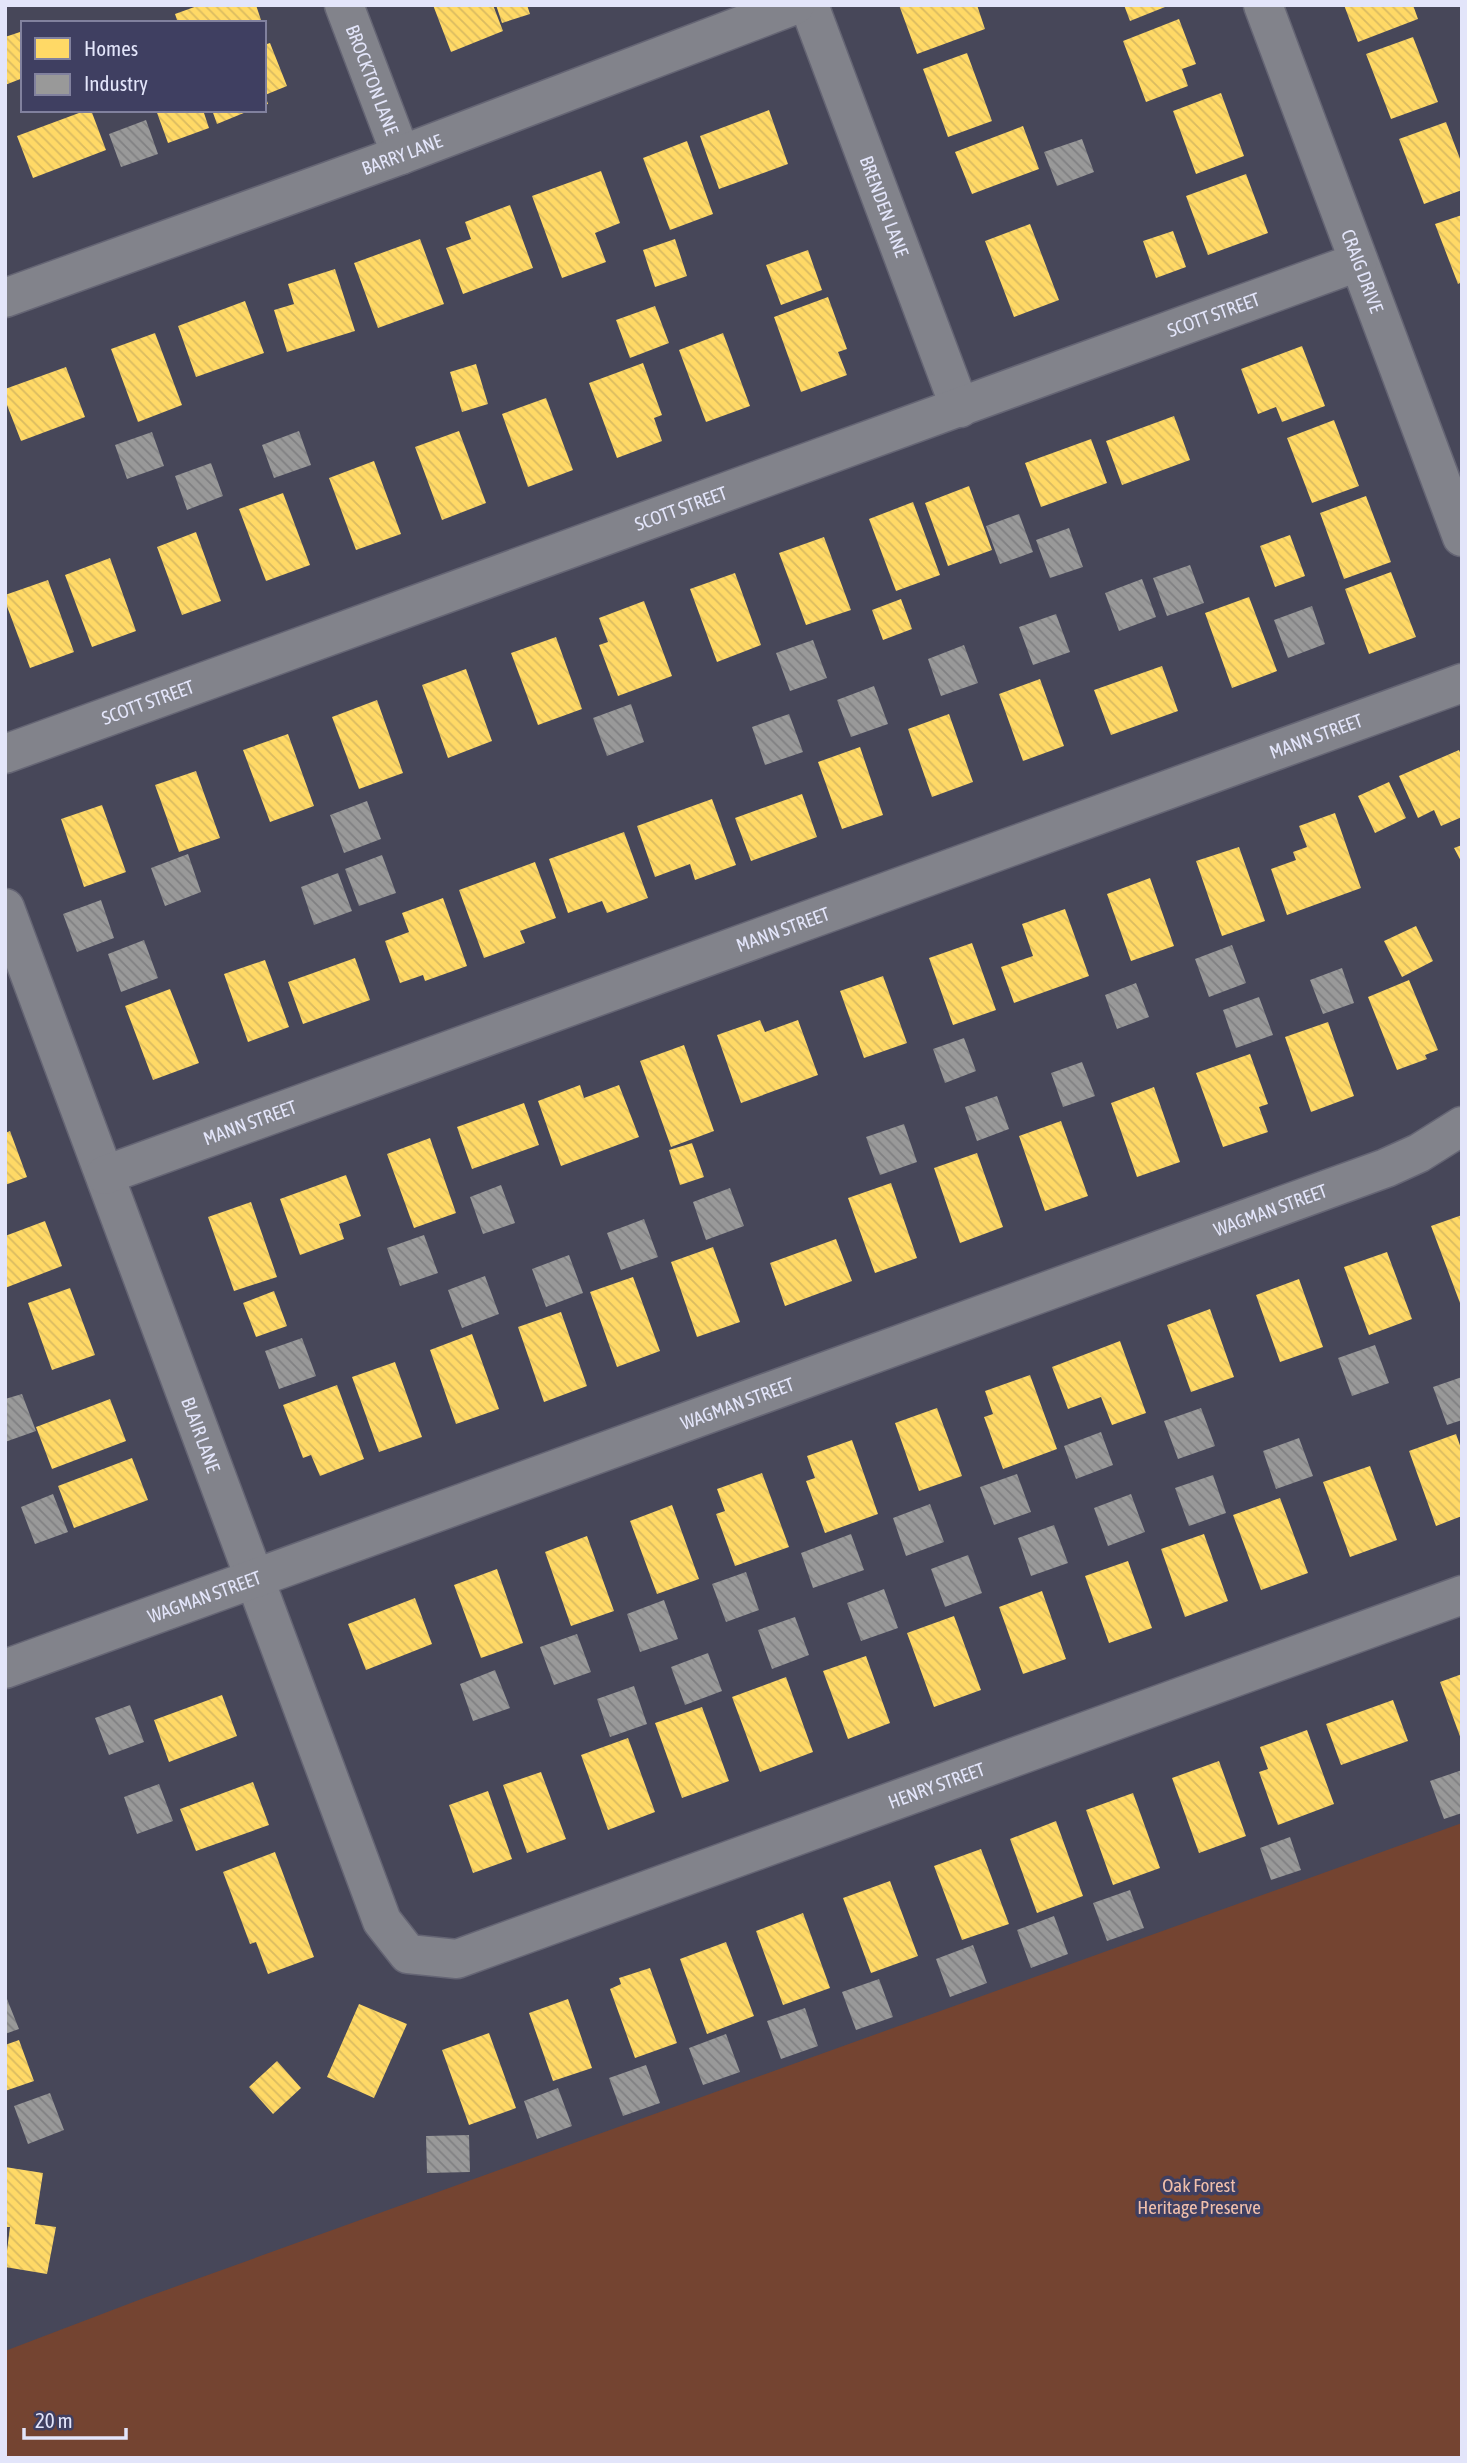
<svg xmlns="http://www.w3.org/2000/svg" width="1467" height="2463" font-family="'Asap Condensed',sans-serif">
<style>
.green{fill:#744431}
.homes{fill:url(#homes-back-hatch)}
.industry{fill:url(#industry-back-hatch)}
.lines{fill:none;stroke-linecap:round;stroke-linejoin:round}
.minor-casing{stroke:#656574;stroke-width:41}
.minor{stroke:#82838b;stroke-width:38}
.labels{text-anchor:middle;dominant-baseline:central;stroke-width:7;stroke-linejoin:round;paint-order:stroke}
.street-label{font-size:19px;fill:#e3e5fa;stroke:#3f3f61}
.park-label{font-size:19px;fill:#f0bfab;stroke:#3f3f61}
</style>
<defs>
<pattern id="homes-back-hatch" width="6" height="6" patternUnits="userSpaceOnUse" patternTransform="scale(1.75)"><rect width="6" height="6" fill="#ffd966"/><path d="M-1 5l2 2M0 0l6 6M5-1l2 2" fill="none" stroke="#dabb61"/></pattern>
<pattern id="industry-back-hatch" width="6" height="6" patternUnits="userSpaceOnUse" patternTransform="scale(1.75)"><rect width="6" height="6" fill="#999"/><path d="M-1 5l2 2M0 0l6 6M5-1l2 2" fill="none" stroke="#808082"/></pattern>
</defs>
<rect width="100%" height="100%" fill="#474759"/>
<path class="green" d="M1462,1823V2458H5V2351L144,2298Z"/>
<path class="homes" d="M200,5H256L262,23H178L175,14Z
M433,5H493L503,31L451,52Z
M496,5H527L530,14L502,23Z
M899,5H977L985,29L917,54Z
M1124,5H1170L1130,21Z
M1344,5H1413L1418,19L1358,42Z
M1179,19L1196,64L1182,69L1188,86L1146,102L1123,41Z
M23,31V78L5,85V37Z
M1413,37L1438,102L1391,119L1366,54Z
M270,43L287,86L265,95L268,104L264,105V45Z
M967,53L992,121L948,137L923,69Z
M1221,93L1244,156L1196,174L1173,111Z
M87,110H91L106,150L33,178L17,136Z
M156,110H203L209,128L168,143Z
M212,110H251L217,124Z
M769,110L788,164L719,189L700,136Z
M1446,122L1462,164V190L1424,204L1399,139Z
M1023,126L1039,169L972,194L955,152Z
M687,141L713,214L670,230L643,158Z
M601,171L620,223L595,233L606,262L562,278L532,196Z
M1246,174L1268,233L1208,255L1186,196Z
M510,205L533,268L463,294L446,248L471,239L465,222Z
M1462,215V282L1458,284L1435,224Z
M1030,224L1059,300L1014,317L985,241Z
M1173,231L1186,267L1156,278L1143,241Z
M420,239L444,304L378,328L354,263Z
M675,239L687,276L655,287L643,250Z
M808,250L822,290L781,305L766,265Z
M335,269L355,331L287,352L274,310L294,304L288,284Z
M828,297L847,349L838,352L847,375L801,392L774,317Z
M245,301L264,353L196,377L178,326Z
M655,306L669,343L630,358L616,320Z
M155,333L182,405L138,422L111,349Z
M723,333L750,406L706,422L679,350Z
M1302,346L1325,406L1282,422L1276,407L1258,414L1241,369Z
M643,363L662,415L654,418L662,441L617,458L589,383Z
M476,364L488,404L462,412L450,372Z
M66,367L85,417L21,441L5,400V389Z
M546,398L573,470L528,487L502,414Z
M1174,416L1190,460L1122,485L1106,441Z
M1334,420L1359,486L1312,503L1287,438Z
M459,431L486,503L442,520L415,447Z
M1091,439L1107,483L1041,507L1025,463Z
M374,461L401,534L356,550L329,478Z
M969,486L992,550L948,566L925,503Z
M283,493L310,565L266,581L239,509Z
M1366,496L1391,562L1344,579L1320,513Z
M913,502L940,575L896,591L869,519Z
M196,532L221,601L182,615L157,547Z
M1290,535L1305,576L1275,587L1260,546Z
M824,537L851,610L806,625L779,553Z
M110,558L136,631L92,647L65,575Z
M1391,572L1416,637L1369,654L1345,589Z
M735,573L761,645L717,662L690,589Z
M48,580L74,652L30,668L5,601V595Z
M1249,597L1277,671L1232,688L1205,613Z
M901,599L912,629L883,640L872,610Z
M644,601L672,676L618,696L599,645L608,642L599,618Z
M556,637L582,709L538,725L511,653Z
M1162,666L1178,711L1111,735L1094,690Z
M466,669L492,741L448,758L422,685Z
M1040,679L1064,746L1023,761L999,694Z
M377,700L403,773L359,789L332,717Z
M949,714L973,782L932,797L908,729Z
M288,734L314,806L270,822L243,750Z
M860,747L883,815L842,829L818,762Z
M1459,750L1462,757V817L1441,826L1434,810L1418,818L1399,776Z
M196,771L220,838L179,852L155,785Z
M1389,782L1406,818L1375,833L1358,796Z
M802,794L817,837L751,861L735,818Z
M712,799L736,865L695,880L690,864L655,877L637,826Z
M102,805L126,872L84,887L61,819Z
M1335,813L1361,888L1287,915L1271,869L1296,860L1293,852L1307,847L1299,826Z
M624,832L648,898L607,913L602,901L568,913L549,859Z
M1462,845V863L1454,848Z
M1239,847L1265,921L1222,936L1196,861Z
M535,862L556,918L520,931L525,943L484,958L459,890Z
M1150,878L1174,946L1131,961L1107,894Z
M443,898L467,966L425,981L423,975L400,983L385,941L409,932L402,913Z
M1065,909L1089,976L1014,1003L1001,967L1033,956L1022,924Z
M1416,926L1433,961L1402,977L1384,941Z
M972,943L996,1010L953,1025L929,958Z
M355,958L370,1000L303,1024L288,982Z
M265,960L289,1027L248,1042L224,974Z
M883,976L907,1043L864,1058L840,991Z
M1409,980L1438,1050L1425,1055L1427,1059L1397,1070L1368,997Z
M170,989L199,1063L153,1080L125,1006Z
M760,1020L765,1032L798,1020L818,1075L741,1103L717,1035Z
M1328,1022L1354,1096L1311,1112L1285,1037Z
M684,1045L714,1131L671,1147L640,1061Z
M1250,1054L1268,1104L1259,1107L1268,1132L1223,1147L1196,1073Z
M580,1085L584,1098L619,1085L639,1137L561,1166L538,1101Z
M1154,1087L1180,1162L1137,1177L1111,1103Z
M524,1103L539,1145L472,1169L457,1127Z
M1061,1121L1088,1196L1045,1211L1019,1136Z
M10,1131L27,1177L5,1185V1133Z
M430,1138L456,1213L414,1228L387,1154Z
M692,1143L704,1177L680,1185L669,1150Z
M977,1153L1003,1227L960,1243L934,1168Z
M346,1175L361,1216L339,1224L344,1239L300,1255L280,1199Z
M891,1183L917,1258L875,1273L848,1198Z
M251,1202L277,1277L234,1291L208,1217Z
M1462,1215V1302L1460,1303L1431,1226Z
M45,1221L62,1266L5,1288V1236Z
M836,1239L852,1281L785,1306L770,1263Z
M713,1247L740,1322L697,1337L671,1262Z
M1387,1252L1412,1319L1369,1335L1344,1267Z
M633,1277L660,1351L617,1367L590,1292Z
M1299,1279L1323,1347L1280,1362L1256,1295Z
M70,1288L95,1355L52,1370L28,1303Z
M274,1291L287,1326L256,1337L243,1303Z
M1210,1309L1234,1377L1191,1392L1167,1325Z
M561,1312L587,1386L544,1402L518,1327Z
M472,1334L499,1409L456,1424L430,1350Z
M1120,1341L1146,1413L1112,1425L1101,1397L1068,1409L1052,1367Z
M395,1362L422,1437L379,1452L352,1377Z
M1030,1375L1057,1449L1003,1469L984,1417L993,1414L985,1391Z
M337,1385L364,1459L320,1476L311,1455L303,1458L283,1405Z
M110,1399L126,1441L52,1469L36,1427Z
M937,1408L962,1476L919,1491L895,1423Z
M1456,1434L1462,1451V1516L1436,1526L1409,1451Z
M852,1440L878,1514L825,1533L806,1481L815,1478L807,1456Z
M132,1458L148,1500L74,1528L58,1486Z
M1370,1466L1397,1540L1350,1557L1323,1482Z
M762,1473L789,1547L735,1566L716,1514L725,1511L717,1489Z
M1280,1498L1308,1573L1261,1590L1233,1515Z
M672,1505L699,1579L657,1594L630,1521Z
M1204,1534L1228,1601L1185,1617L1161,1549Z
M587,1536L614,1611L571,1626L545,1552Z
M1128,1561L1152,1628L1109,1643L1085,1576Z
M497,1569L523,1643L481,1658L454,1585Z
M1042,1591L1066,1659L1023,1674L999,1607Z
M415,1598L432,1644L366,1670L348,1624Z
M954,1616L981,1690L934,1707L907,1633Z
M866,1656L890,1723L848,1739L823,1671Z
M1462,1674V1739H1461L1440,1682Z
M786,1677L813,1752L760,1772L732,1697Z
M222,1695L237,1736L169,1762L154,1720Z
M1393,1700L1408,1741L1341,1765L1326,1724Z
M702,1707L729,1781L682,1798L655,1723Z
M1307,1730L1334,1804L1278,1825L1259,1772L1268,1769L1260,1747Z
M628,1738L655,1812L608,1830L581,1755Z
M1219,1761L1246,1836L1199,1853L1172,1778Z
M541,1772L566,1839L527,1853L503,1785Z
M253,1782L269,1825L196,1851L180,1809Z
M488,1791L512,1859L473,1873L449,1805Z
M1133,1793L1160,1868L1113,1885L1086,1810Z
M1056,1821L1083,1896L1037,1913L1010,1839Z
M981,1849L1009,1924L962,1940L934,1866Z
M275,1852L314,1957L268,1974L256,1942L250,1944L223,1872Z
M890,1881L918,1956L871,1973L843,1898Z
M803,1913L830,1988L783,2005L756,1931Z
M726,1942L754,2016L707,2034L680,1959Z
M650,1968L677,2043L635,2058L610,1989L621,1984L619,1978Z
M568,1999L592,2068L553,2081L529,2013Z
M359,2004L407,2024L374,2098L327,2077Z
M489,2033L516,2108L469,2125L442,2050Z
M19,2040L34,2081L5,2091V2045Z
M277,2061L301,2088L273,2114L249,2087Z
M5,2167L43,2173L35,2224L56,2227L47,2274L5,2267L10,2227H5Z"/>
<path class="industry" d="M146,120L158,154L121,167L109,134Z
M1082,139L1094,172L1057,186L1044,152Z
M299,431L311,465L274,478L262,445Z
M152,432L164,466L127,479L115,445Z
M211,463L223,496L187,510L175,476Z
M1019,514L1033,552L1000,564L986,526Z
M1069,528L1083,567L1050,578L1036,540Z
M1190,565L1204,603L1167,616L1153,578Z
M1142,579L1156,617L1119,631L1105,593Z
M1312,606L1325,644L1288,658L1274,620Z
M1056,614L1070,652L1033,665L1019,627Z
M813,640L827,678L790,691L776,653Z
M964,645L978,683L941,696L928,659Z
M874,686L888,724L851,737L837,700Z
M631,704L644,742L607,756L593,718Z
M789,714L803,752L765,765L752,727Z
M367,801L381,839L344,853L330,815Z
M188,854L201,892L165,906L151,868Z
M382,855L396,893L359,906L345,869Z
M338,873L352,911L314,925L301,887Z
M101,900L114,938L77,952L63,914Z
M144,940L158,978L121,992L108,954Z
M1232,945L1246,983L1209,997L1195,959Z
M1342,968L1354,1003L1323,1014L1310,980Z
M1136,983L1149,1017L1117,1029L1105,995Z
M1259,997L1273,1035L1236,1048L1223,1010Z
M964,1038L976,1071L945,1083L933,1049Z
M1082,1062L1095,1096L1063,1107L1051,1073Z
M997,1096L1009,1129L977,1141L965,1107Z
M904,1124L917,1162L880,1175L866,1137Z
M501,1185L515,1223L483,1234L470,1197Z
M730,1188L744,1226L706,1240L693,1202Z
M644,1219L658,1257L621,1270L607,1233Z
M424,1235L438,1273L400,1286L387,1248Z
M569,1255L583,1293L546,1307L532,1269Z
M485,1276L499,1314L462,1328L448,1290Z
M302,1338L316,1376L279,1389L265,1351Z
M1375,1345L1389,1383L1352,1396L1338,1358Z
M1462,1377V1420L1447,1425L1433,1387Z
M22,1394L36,1431L5,1442V1399Z
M1201,1408L1215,1446L1178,1459L1164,1421Z
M1101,1432L1113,1465L1076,1479L1064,1446Z
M1299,1438L1313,1476L1276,1489L1263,1451Z
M1017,1474L1031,1512L994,1525L980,1487Z
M1213,1475L1226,1513L1189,1526L1175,1488Z
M53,1494L68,1532L35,1544L21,1507Z
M1131,1494L1145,1532L1108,1546L1094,1508Z
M930,1504L944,1542L906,1556L893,1518Z
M1054,1525L1068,1563L1031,1576L1018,1538Z
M851,1534L864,1570L813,1588L801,1553Z
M968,1555L982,1593L945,1607L931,1569Z
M746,1572L759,1610L726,1622L712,1584Z
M884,1589L898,1628L861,1641L847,1603Z
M664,1600L678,1639L640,1652L627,1614Z
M795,1617L809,1655L772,1669L758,1630Z
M577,1634L591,1672L554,1685L540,1647Z
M708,1653L722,1691L685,1705L671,1667Z
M495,1670L510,1708L473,1721L460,1684Z
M634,1686L647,1724L610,1737L597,1699Z
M130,1705L144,1742L109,1755L95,1718Z
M1462,1770V1813L1444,1819L1430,1781Z
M159,1784L173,1821L137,1834L124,1797Z
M1290,1837L1301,1870L1271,1880L1260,1848Z
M1130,1890L1144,1928L1107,1941L1093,1903Z
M1054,1916L1068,1954L1031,1968L1017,1930Z
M973,1945L987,1983L950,1997L936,1959Z
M879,1979L893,2017L856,2030L842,1992Z
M5,1994L19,2029L5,2034Z
M805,2008L818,2046L781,2059L767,2021Z
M726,2034L740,2072L703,2085L689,2048Z
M646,2065L660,2103L623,2116L609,2078Z
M558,2088L572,2126L537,2139L524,2101Z
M50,2093L64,2130L28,2144L14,2106Z
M469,2135L470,2172L427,2173L426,2136Z"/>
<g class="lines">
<g class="minor-casing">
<g id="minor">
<path id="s1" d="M344,5L401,155"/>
<path id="s2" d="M809,5L960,408"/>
<path id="s3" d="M1263,5L1462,537"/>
<path id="s4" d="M5,298L401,155L795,5"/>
<path id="s5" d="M5,754L1358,262"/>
<path id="s6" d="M5,908L382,1921L408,1954L457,1959L1462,1595"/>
<path id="s7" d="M105,1175L1462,683"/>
<path id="s8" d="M5,1669L1386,1168L1419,1153L1462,1126"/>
</g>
</g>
<use href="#minor" class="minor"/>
</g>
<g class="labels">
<g class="street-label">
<text stroke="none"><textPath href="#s1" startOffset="80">BROCKTON LANE</textPath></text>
<text stroke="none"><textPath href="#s4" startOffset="422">BARRY LANE</textPath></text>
<text stroke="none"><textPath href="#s2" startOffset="215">BRENDEN LANE</textPath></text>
<text stroke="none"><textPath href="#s3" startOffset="284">CRAIG DRIVE</textPath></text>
<text stroke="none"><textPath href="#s5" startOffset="1286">SCOTT STREET</textPath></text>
<text stroke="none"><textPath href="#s5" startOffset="719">SCOTT STREET</textPath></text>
<text stroke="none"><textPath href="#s5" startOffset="152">SCOTT STREET</textPath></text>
<text stroke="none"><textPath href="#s7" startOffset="1288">MANN STREET</textPath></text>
<text stroke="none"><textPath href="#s7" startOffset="721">MANN STREET</textPath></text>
<text stroke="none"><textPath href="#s7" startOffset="154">MANN STREET</textPath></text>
<text stroke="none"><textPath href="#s8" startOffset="1346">WAGMAN STREET</textPath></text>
<text stroke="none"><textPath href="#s8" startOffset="779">WAGMAN STREET</textPath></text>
<text stroke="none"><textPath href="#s6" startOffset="562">BLAIR LANE</textPath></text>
<text stroke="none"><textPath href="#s8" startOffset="212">WAGMAN STREET</textPath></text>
<text stroke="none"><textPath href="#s6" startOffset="1682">HENRY STREET</textPath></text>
</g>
<g class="park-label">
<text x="1199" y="2185">Oak Forest<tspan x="1199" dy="22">Heritage Preserve</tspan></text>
</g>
</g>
<rect width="1467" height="2463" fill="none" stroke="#e3e5fa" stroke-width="14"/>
<rect x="21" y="21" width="245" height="91" fill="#3f3f61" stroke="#81819e" stroke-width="2"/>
<rect x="35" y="38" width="35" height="21" fill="#ffd966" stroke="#81819e" stroke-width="2"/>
<text x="84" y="56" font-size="21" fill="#e3e5fa">Homes</text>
<rect x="35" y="74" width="35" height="21" fill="#999999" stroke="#81819e" stroke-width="2"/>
<text x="84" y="91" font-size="21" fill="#e3e5fa">Industry</text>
<path d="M24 2428v10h102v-10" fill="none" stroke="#e3e5fa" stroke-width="3.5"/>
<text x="35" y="2428" font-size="21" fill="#e3e5fa" stroke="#3f3f61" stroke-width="5" paint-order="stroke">20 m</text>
</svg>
